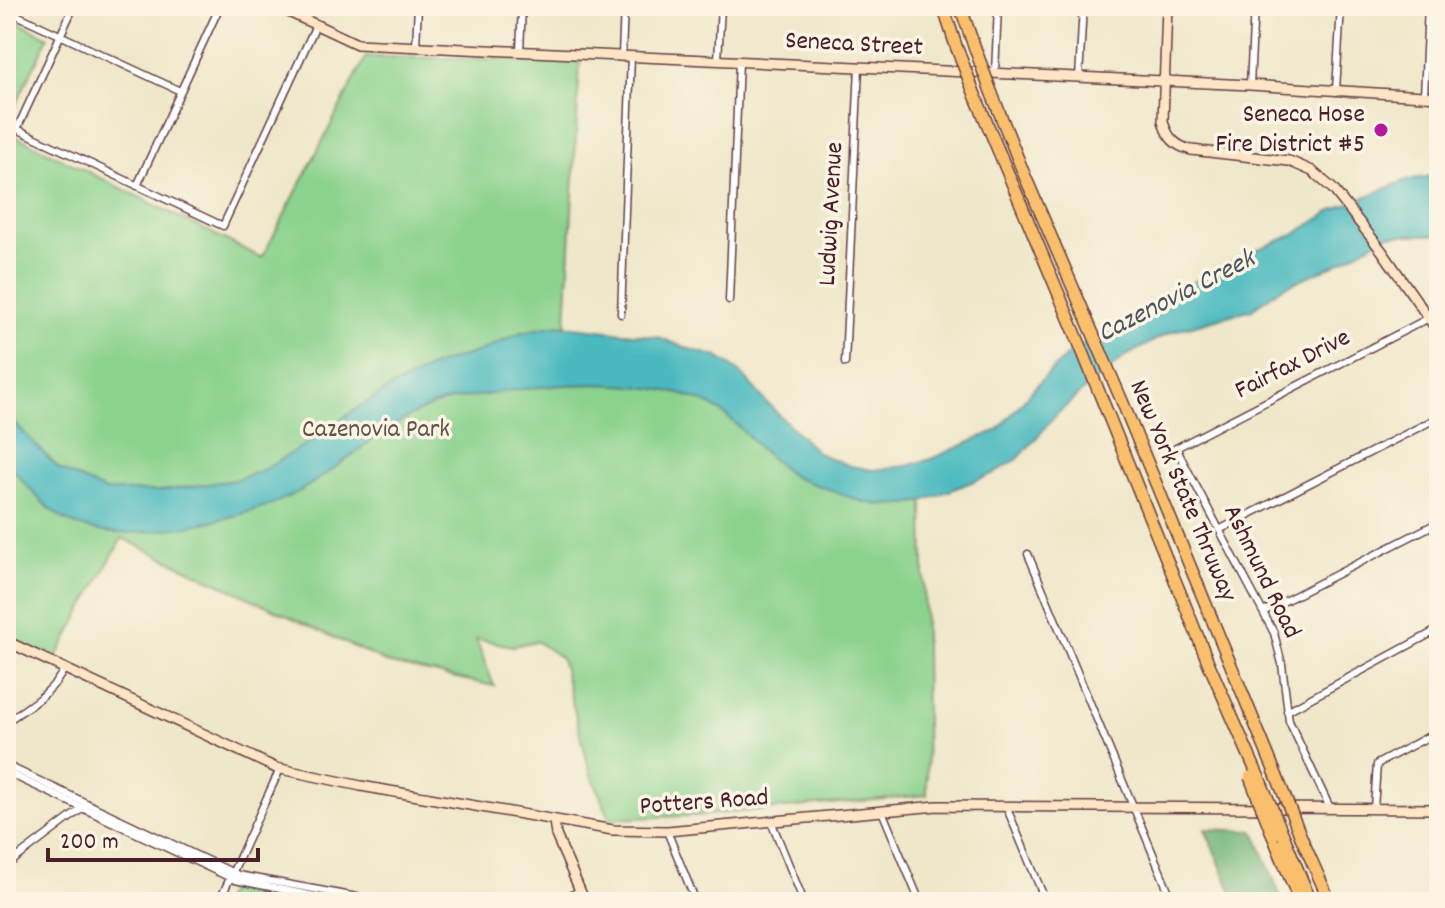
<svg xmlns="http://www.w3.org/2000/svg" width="1445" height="908" font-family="Dekko,sans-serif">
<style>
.green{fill:#8bd28d;stroke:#6a785c;stroke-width:2}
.forest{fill:#70b478;stroke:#5d6a52;stroke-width:2}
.water{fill:#4ab9bf;stroke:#4a6c75;stroke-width:2}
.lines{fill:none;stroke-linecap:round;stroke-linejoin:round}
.street-casing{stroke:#633d43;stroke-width:9}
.secondary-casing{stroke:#633d43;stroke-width:12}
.highway-casing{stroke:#633d43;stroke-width:14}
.street{stroke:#fff;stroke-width:6}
.secondary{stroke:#fde5c5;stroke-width:9}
.highway{stroke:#f9bf6d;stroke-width:11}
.highway-bridge-casing{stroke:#633d43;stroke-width:14;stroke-linecap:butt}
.highway-bridge{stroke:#f9bf6d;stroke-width:11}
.poi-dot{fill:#b5179e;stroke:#fcf5e5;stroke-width:3}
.labels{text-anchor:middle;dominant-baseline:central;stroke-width:7;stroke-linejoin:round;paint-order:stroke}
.street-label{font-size:26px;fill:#4a1f2b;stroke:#fcf5e5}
.poi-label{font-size:26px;fill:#4a1f2b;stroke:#fcf5e5;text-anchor:end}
.park-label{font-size:26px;fill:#5e5548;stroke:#fcf5e5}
.water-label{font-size:28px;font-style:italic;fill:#4a555f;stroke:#fcf5e5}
</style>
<rect width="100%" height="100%" fill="#fcf5e5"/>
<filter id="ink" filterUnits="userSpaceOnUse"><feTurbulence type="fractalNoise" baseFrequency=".0125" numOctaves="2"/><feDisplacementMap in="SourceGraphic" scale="16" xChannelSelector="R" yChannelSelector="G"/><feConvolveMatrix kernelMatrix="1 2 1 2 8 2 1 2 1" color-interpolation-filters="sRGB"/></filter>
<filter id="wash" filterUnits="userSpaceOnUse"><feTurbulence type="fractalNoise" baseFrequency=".006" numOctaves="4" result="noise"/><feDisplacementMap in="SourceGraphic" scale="32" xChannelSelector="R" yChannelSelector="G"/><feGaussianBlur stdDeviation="1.8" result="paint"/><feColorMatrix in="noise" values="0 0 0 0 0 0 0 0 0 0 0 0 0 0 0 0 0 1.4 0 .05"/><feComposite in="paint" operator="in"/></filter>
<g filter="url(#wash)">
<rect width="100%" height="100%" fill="#efe7c9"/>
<path class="green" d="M6,16L48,37L6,125Z
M366,57L580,60L565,342L722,404L836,492L873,504L911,503L923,501L927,795L707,815L610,819L590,772L561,658L536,641L513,646L476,639L494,686L390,664L122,538L55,660L6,637V131L262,258Z
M233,883L274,892L276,894L275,897L264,902H222Z"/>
<path class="forest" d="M1205,829L1254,831L1283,902H1236Z"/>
<path class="water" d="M1439,175V235H1388L1334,265L1281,288L1252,309L1170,332L1126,356L1088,386L1055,416L1018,459L992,474L923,501C908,504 890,506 875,504C858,502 839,493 823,487C814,484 803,481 794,477C785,471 775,461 766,454C748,438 734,418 712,406C655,377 559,382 497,393C480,396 460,397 444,402C391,417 346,464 300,491C258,515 173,532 124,533C106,534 76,528 61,517C40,503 22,480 6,461V414L59,469L105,491H161L234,480L263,470L311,441L357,408L394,386L435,365L480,351L522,332L557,325L658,337L686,348L718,357L740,372L766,402L818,453L850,466L873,470L907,466L931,459L998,430L1036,386L1069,353L1144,308L1244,255L1293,235L1335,209L1407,180Z"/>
</g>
<g filter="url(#ink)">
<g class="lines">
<g class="street-casing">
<path id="street" d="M74,6L17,129L223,226L316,25
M6,10L180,91
M416,46L418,6
M520,51L522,6
M622,55L624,6
M718,60L721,6
M995,73L998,6
M1079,78L1083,6
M1250,85L1254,6
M1336,90L1341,6
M1424,96L1428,6
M137,186L220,6
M729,300L739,61
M621,314L631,56
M845,363L859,67
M1219,530L1439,417
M1028,554L1173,902
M1263,612L1439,522
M1287,711L1439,629
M6,722C27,707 53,693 64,669
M6,765L238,875L384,902
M6,772L235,880L344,902
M1006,806L1046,902
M1330,808L1289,721L1282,664L1274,633L1176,448L1429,318
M1374,809L1377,764L1439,731
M882,811L920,902
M771,821L804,902
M667,831L696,902
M6,866L83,808
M219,902L280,769
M275,902L294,894
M555,902L580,891"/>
</g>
<g class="secondary-casing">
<path id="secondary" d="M276,6L357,44L1250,85L1439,97
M1167,6L1163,121C1167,137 1175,146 1191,150L1289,161L1312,171L1333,189L1382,251L1439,333
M6,641L276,768L361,786L613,830L667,831L937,806L1439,809
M554,821L556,835L585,902"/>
</g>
<g class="highway-casing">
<path id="highway" d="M943,6L956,46
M960,6L973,43
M992,94L1024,174L1122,401L1277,777
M975,95L1076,335L1208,662L1259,778
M1273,836L1300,902
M1284,837L1311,902
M1301,837L1330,902"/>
</g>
<use href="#street" class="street"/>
<use href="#secondary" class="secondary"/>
<use href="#highway" class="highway"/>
<g class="highway-bridge-casing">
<path id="highway-bridge" d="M973,43L992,94
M956,46L975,95
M1250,777L1273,836
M1277,777L1301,837
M1259,778L1284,837"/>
</g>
<use href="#highway-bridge" class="highway-bridge"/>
</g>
</g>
<circle class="poi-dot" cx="1381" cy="130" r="8"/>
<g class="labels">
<g class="street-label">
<text transform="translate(854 45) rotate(3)">Seneca Street</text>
<text transform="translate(832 214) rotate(-87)">Ludwig Avenue</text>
<text transform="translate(1293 365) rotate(-27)">Fairfax Drive</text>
<text transform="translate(1182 491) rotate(67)">New York State Thruway</text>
<text transform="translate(1261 572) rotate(64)">Ashmund Road</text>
<text transform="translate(704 803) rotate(-4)">Potters Road</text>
</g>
<g class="poi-label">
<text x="1365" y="115">Seneca Hose<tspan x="1365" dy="30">Fire District #5</tspan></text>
</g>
<g class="park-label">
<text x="376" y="430">Cazenovia Park</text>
</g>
<g class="water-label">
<text transform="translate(1177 298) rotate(-27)">Cazenovia Creek</text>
</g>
</g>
<rect width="1445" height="908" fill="none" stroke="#fcf5e5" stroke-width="32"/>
<path d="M48 848v12h210v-12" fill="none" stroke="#4a1f2b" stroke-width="4"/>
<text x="60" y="848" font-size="24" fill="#4a1f2b" stroke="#fcf5e5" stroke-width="6" paint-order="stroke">200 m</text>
</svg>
